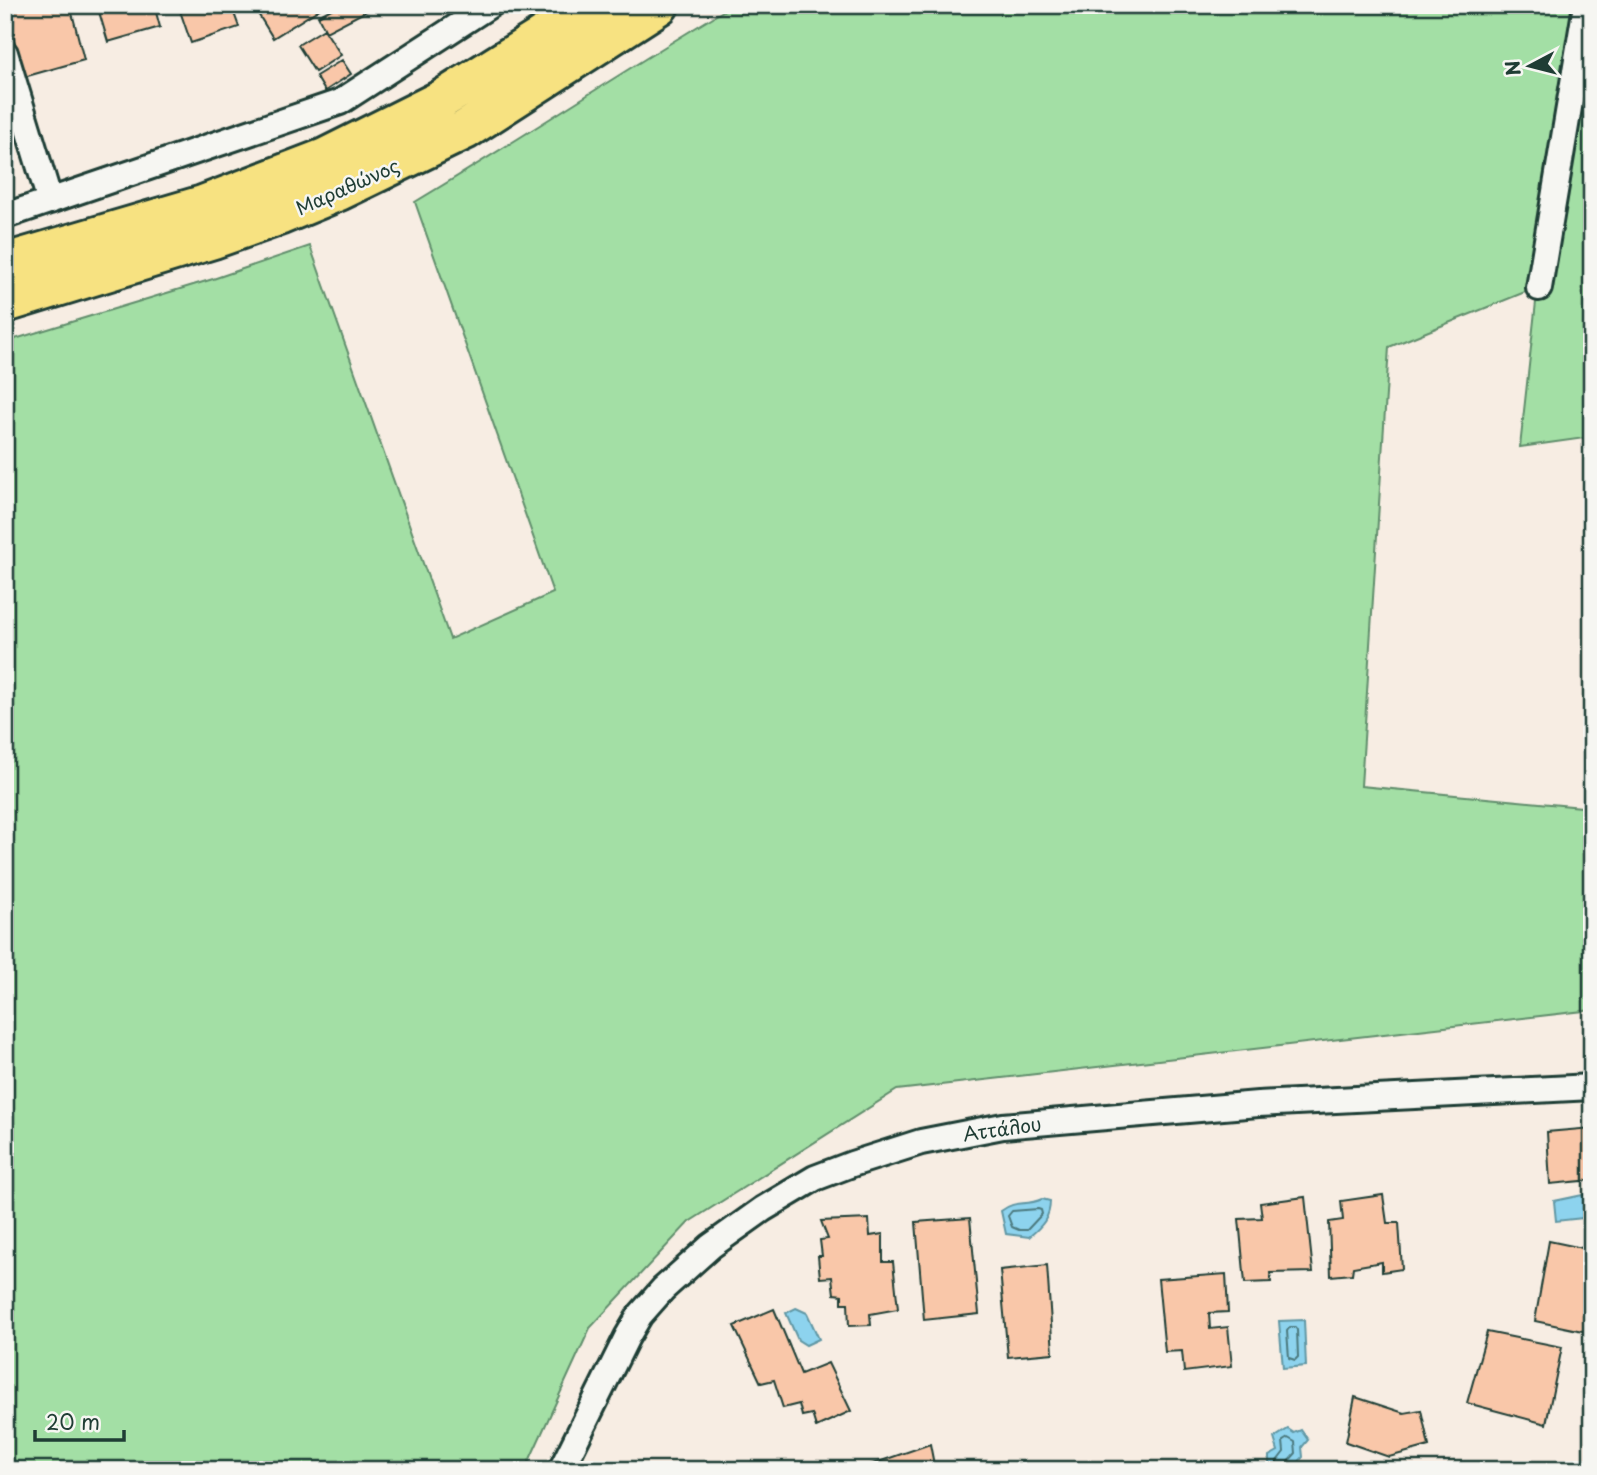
<svg xmlns="http://www.w3.org/2000/svg" width="1597" height="1475" font-family="'Playpen Sans',sans-serif">
<style>
.green{fill:#a3dfa5;stroke:#618e6c;stroke-width:2}
.water{fill:#8dd3ee;stroke:#6197a4;stroke-width:2}
.lines{fill:none;stroke-linecap:round;stroke-linejoin:round}
.shore{stroke:#4b797e;stroke-width:2}
.building{fill:#f9c7a9;stroke:#1f3d34;stroke-width:2}
.street-casing{stroke:#1f3d34;stroke-width:30}
.primary-casing{stroke:#1f3d34;stroke-width:44}
.street{stroke:#f6f6f2;stroke-width:24}
.primary{stroke:#f7e281;stroke-width:38}
.labels{text-anchor:middle;dominant-baseline:central;stroke-width:5;stroke-linejoin:round;paint-order:stroke}
.street-label{font-size:19px;fill:#1f3d34;stroke:#f6f6f2}
</style>
<rect width="100%" height="100%" fill="#f7ede3"/>
<filter id="ink" filterUnits="userSpaceOnUse"><feTurbulence type="fractalNoise" baseFrequency=".0143" numOctaves="2"/><feDisplacementMap in="SourceGraphic" scale="14" xChannelSelector="R" yChannelSelector="G"/><feConvolveMatrix kernelMatrix="1 2 1 2 8 2 1 2 1" color-interpolation-filters="sRGB"/></filter>
<g filter="url(#ink)">
<path class="green" d="M733,5H1580L1530,290L1389,347L1361,786L1592,808V1010L897,1090L689,1222L590,1328L525,1470H5V342L213,279L310,246L450,639L553,593L415,202C522,138 626,69 733,5Z
M1592,27V437L1520,447L1536,302L1545,298Z"/>
<path class="water" d="M1592,1193V1217L1556,1221L1554,1201Z
M1042,1199L1050,1201C1050,1218 1042,1226 1029,1237L1006,1234L1001,1211C1016,1199 1025,1207 1042,1199Z
M796,1308L807,1313L819,1339L806,1345L798,1340L786,1313Z
M1304,1320L1306,1366L1283,1368L1279,1321Z
M1288,1429L1294,1433L1301,1430L1308,1440L1302,1447L1303,1457L1292,1470H1269V1456L1278,1451L1274,1438Z"/>
<g class="lines">
<path class="shore" d="M1038,1209L1041,1210L1042,1214L1027,1230H1019L1012,1227L1008,1216L1012,1211Z
M1290,1327H1295L1297,1330L1298,1357L1295,1360L1289,1358L1287,1331Z
M1276,1470L1277,1461L1284,1452L1283,1441L1288,1438L1295,1442L1296,1453L1287,1463L1285,1470"/>
</g>
<path class="building" d="M20,5H70L84,60L24,77L6,9Z
M97,5H154L160,27L108,42Z
M178,5H231L239,27L191,43Z
M268,5H326L273,38L257,12Z
M339,5H378L326,32L318,16Z
M324,29L341,55L315,72L298,45Z
M342,60L351,74L325,91L316,76Z
M1592,1128V1180L1550,1184L1547,1132Z
M1383,1195L1387,1223H1399L1402,1269L1382,1272V1262L1353,1267L1352,1274L1331,1276L1329,1222L1343,1220L1341,1201Z
M1305,1197L1313,1272L1270,1273L1271,1282L1245,1283L1239,1219L1262,1218L1260,1203Z
M970,1218L979,1314L924,1320L916,1222Z
M869,1219L870,1236L883,1234V1262H893L898,1309L870,1314L871,1325L849,1326L848,1303H842V1295L834,1294L832,1277L820,1278L818,1256H822L820,1240L828,1239L821,1221Z
M1549,1241L1592,1250V1333L1535,1321Z
M1047,1265L1053,1353L1008,1357L1000,1270Z
M1226,1274L1228,1312L1209,1313L1210,1329L1228,1327L1232,1366L1184,1372L1182,1351L1165,1352L1158,1279Z
M774,1309L801,1374L828,1363L851,1411L816,1427L812,1414L802,1416L799,1404L783,1408L774,1380L761,1383L734,1326Z
M1487,1332L1562,1347L1546,1424L1467,1403Z
M1355,1397L1404,1413L1421,1410L1429,1446L1389,1457L1346,1442Z
M930,1444L935,1470H864V1467Z"/>
<g class="lines">
<g class="street-casing">
<path id="street" d="M5,53L50,201
M5,216L340,102L490,5
M1539,288L1586,5
M561,1470L627,1337L640,1315L663,1289L711,1246L763,1209L815,1178L852,1164L921,1142L1003,1126L1258,1104L1592,1087"/>
</g>
<g class="primary-casing">
<path id="primary" d="M5,263L203,205L325,158L441,100L593,5
M5,303L213,239L281,215L339,191L465,130L659,5"/>
</g>
<use href="#street" class="street"/>
<use href="#primary" class="primary"/>
</g>
</g>
<g class="labels">
<g class="street-label">
<text transform="translate(347 186) rotate(-24)">Μαραθώνος</text>
<text transform="translate(1002 1128) rotate(-8)">Αττάλου</text>
</g>
</g>
<rect width="1597" height="1475" fill="none" stroke="#f6f6f2" stroke-width="28"/>
<rect x="14" y="14" width="1569" height="1447" fill="none" stroke="#1f3d34" stroke-width="2.5" filter="url(#ink)"/>
<g transform="translate(1530 66) rotate(263)" stroke="#f6f6f2" stroke-width="5" paint-order="stroke">
<path d="M0-5L12 26L0 18L-12 26Z" fill="#1f3d34"/>
<text y="-10" font-size="19" font-weight="bold" text-anchor="middle" fill="#1f3d34">N</text>
</g>
<path d="M35 1430v10h89v-10" fill="none" stroke="#1f3d34" stroke-width="3.5"/>
<text x="46" y="1430" font-size="21" fill="#1f3d34" stroke="#f6f6f2" stroke-width="5" paint-order="stroke">20 m</text>
</svg>
